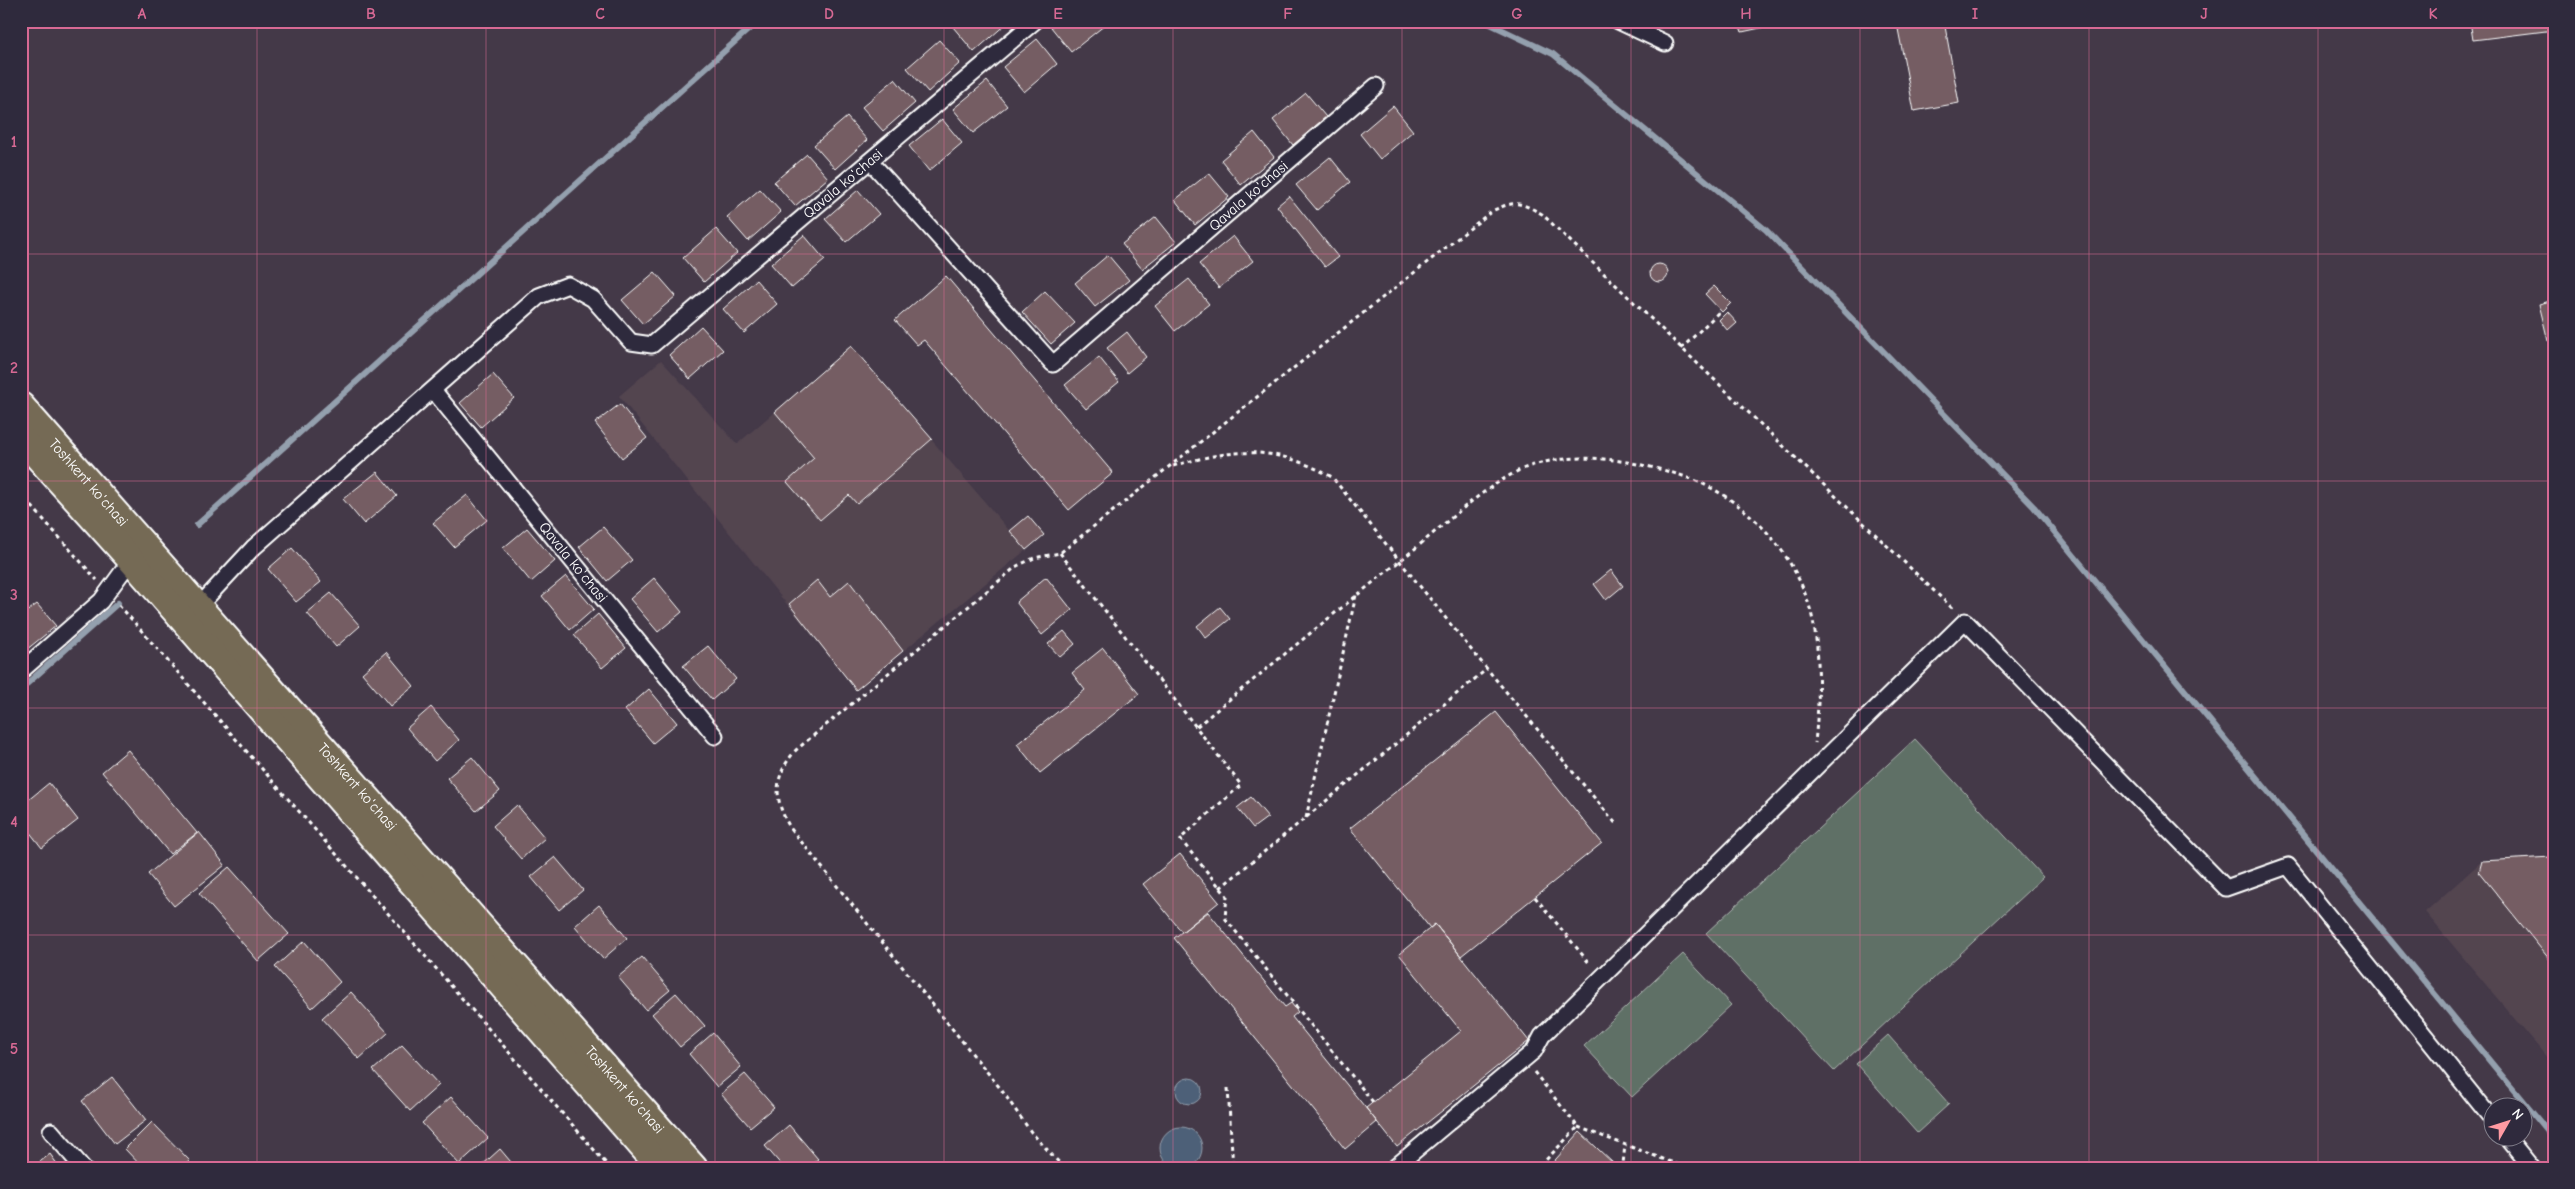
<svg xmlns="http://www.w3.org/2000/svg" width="2575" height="1189" font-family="'Comic Neue',sans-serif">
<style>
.built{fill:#524450}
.green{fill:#5e6f66;stroke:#aeb7b2}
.water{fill:#4d6178;stroke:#94a0ae}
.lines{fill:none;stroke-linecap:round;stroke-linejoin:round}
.stream{stroke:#94a0ae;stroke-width:6}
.building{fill:#745d63;stroke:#fff}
.minor-casing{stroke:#fff;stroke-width:19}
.trunk-casing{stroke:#fff;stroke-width:30}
.path{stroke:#fff;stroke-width:3;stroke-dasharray:4 4;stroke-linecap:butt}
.minor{stroke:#2f2a3d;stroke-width:15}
.trunk{stroke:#756a55;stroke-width:26}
.grid{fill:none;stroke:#d76994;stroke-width:1;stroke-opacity:0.55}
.labels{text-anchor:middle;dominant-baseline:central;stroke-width:4;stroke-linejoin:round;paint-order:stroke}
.street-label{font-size:15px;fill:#fff;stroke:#2f2a3d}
.neatline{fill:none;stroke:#d76994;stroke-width:2}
.grid-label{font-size:16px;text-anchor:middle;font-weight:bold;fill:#d76994}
</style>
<rect width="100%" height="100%" fill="#443948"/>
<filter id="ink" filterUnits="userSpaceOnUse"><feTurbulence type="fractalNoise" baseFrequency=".02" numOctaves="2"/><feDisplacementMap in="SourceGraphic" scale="10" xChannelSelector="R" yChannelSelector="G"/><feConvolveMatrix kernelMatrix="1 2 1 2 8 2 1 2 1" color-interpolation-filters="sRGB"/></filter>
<g filter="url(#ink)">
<path class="built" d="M851,346L1026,550L856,690L619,396L661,360L737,444Z
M2554,856V1066L2425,912L2482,861Z"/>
<path class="green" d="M1915,739L2043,877L1834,1071L1706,933Z
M1683,954L1731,1005L1632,1097L1584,1046Z
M1888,1035L1949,1104L1917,1133L1856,1064Z"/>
<path class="water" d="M1176 1091a13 13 0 1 1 26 0a13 13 0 1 1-26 0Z
M1160 1148a21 21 0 1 1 42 0a21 21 0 1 1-42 0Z"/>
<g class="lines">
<path class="stream" d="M1484,21L1553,54L1766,230L2034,507L2554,1139
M197,525L758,21
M21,689L118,603"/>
</g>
<path class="building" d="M960,21H1005L1007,23L974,52L953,27Z
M1059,21H1102L1105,25L1071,52L1051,27Z
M1738,21H1793L1742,32Z
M1944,21L1959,103L1914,111L1898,29Z
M2470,21H2554V30L2473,40Z
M1037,39L1057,64L1024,92L1003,67Z
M939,40L960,63L928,92L907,68Z
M895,79L915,103L883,131L862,107Z
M987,81L1007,106L973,133L953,109Z
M1306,93L1326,117L1293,145L1273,120Z
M1393,106L1413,131L1380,159L1360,134Z
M847,117L867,140L835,169L814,145Z
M942,119L962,143L929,171L909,146Z
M1254,132L1274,157L1241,185L1221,160Z
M807,154L828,178L795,206L774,182Z
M1330,157L1350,182L1317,210L1296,185Z
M1209,173L1229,197L1195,225L1175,200Z
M760,189L781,212L748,241L727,217Z
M858,190L879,214L846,242L825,219Z
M1289,196L1338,257L1325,267L1277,206Z
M1156,217L1176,242L1142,269L1122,244Z
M716,229L737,253L704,282L683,258Z
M804,235L825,260L792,288L771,264Z
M1233,236L1253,261L1219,288L1199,264Z
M1108,255L1129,280L1095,307L1075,283Z
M1650 273a9 9 0 1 1 18 0a9 9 0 1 1-18 0Z
M655,272L676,296L643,324L622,300Z
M946,276L1113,473L1069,510L924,340L917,345L895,320Z
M1189,279L1209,304L1175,331L1155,306Z
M756,280L777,304L744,333L723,309Z
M1714,286L1731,303L1722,312L1705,294Z
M1045,291L1075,323L1051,344L1022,312Z
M2554,300V340L2548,341L2539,304Z
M1727,312L1737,323L1728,331L1719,320Z
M701,326L723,350L690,379L669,355Z
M1127,332L1146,357L1127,373L1107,348Z
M851,346L932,439L857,504L849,495L820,520L787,482L814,458L775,412Z
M1099,357L1119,382L1086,409L1065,385Z
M493,374L514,398L481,427L460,403Z
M620,404L647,438L622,458L595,423Z
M377,472L397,496L364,524L343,499Z
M467,495L487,520L454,547L433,523Z
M1028,516L1044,535L1026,550L1010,531Z
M603,527L632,560L607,581L579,547Z
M527,528L555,561L531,582L503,548Z
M292,548L321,582L296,602L268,569Z
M1611,570L1623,586L1606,600L1594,584Z
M566,576L594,609L570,630L542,596Z
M1046,577L1072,610L1042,635L1016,602Z
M654,578L682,612L658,632L630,599Z
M817,580L830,597L849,581L903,651L856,690L789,604Z
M331,593L360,626L336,647L307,613Z
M37,604L56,626L26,650L21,644V616Z
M1220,607L1230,619L1206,638L1197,626Z
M598,614L626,648L602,668L574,635Z
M1064,631L1075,644L1060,657L1048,644Z
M708,646L736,679L712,700L683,666Z
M1103,648L1139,694L1040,773L1017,744L1085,690L1072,673Z
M386,652L414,686L390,706L362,673Z
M649,689L677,723L653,743L625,710Z
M431,707L459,740L435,761L407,728Z
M1496,712L1602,843L1461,956L1435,924L1430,928L1350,828Z
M128,750L197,833L170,854L102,772Z
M472,757L500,791L476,811L447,778Z
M49,783L78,820L42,848L21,821V806Z
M1251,797L1268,817L1253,828L1237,808Z
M517,805L545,838L521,859L493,826Z
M199,832L225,865L174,906L148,874Z
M1180,854L1219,902L1182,932L1143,884Z
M555,857L583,890L559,910L531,877Z
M2552,857L2554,861V965L2479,872L2482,861Z
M229,867L289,934L258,961L199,893Z
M599,905L627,938L603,959L575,926Z
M1208,912L1285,1007L1291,1003L1298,1012L1292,1017L1377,1122L1345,1149L1174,938Z
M1435,924L1529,1041L1397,1147L1366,1108L1461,1031L1399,954Z
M304,941L340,982L312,1008L275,967Z
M642,957L670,990L646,1010L618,977Z
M351,992L388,1033L359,1059L322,1018Z
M676,993L705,1026L680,1047L652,1014Z
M713,1033L741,1067L717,1087L689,1054Z
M402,1045L439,1085L410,1111L373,1070Z
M745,1074L774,1107L750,1127L721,1094Z
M112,1077L146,1120L115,1144L82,1101Z
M451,1097L488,1138L459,1164L422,1123Z
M152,1122L190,1161L183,1168H143L125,1149Z
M789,1125L818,1159L807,1168H784L765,1146Z
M1580,1132L1615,1165L1613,1168H1548Z
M500,1149L516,1168H479Z
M50,1154L60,1168H32Z"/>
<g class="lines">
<g class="minor-casing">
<g id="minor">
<path d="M1618,21L1665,43"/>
<path id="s1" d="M870,161L1053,364L1376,86"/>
<path id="s2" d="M433,390L715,736"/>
<path id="s3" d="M198,607L253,548L539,296L568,285L593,299L631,342L652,345L1035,21"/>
<path d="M21,671L101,601L131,560"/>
<path d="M51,1131L83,1168"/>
<path d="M2506,1136L2532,1168"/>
<path d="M1394,1168L1534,1051L1542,1036L1965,621L2226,888L2288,866L2492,1119"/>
</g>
</g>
<g class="trunk-casing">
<g id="trunk">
<path id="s4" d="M21,406L694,1168"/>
<path d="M21,438L131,560L661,1168"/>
</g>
</g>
<path class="path" d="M1681,349L1721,310
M1173,466C1234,448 1275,445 1332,477L1473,652L1617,825
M21,494L97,580
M1060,553L1196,727
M119,605L610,1168
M1306,818L1356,595
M1220,888L1487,669
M1535,897L1590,964
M1534,1072L1578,1127L1538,1168
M1228,1088L1233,1168
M1373,1102L1225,918L1227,896L1180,839L1241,785L1196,727C1264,671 1332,615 1401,560C1438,531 1474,494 1516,472C1552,454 1599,456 1637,464C1661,469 1689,476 1711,488C1760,514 1802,565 1813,621C1821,661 1819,702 1815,743
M1578,1127L1687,1168
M1064,1168L1031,1132L1000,1088L791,829C773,800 773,776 796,750L1017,566L1034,558L1060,553L1492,211C1515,200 1520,202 1542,214L1954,610
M1619,1168L1623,1164L1625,1145"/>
<use href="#minor" class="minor"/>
<use href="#trunk" class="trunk"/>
</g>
</g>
<path class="grid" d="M257,21V1168M486,21V1168M715,21V1168M944,21V1168M1173,21V1168M1402,21V1168M1631,21V1168M1860,21V1168M2089,21V1168M2318,21V1168M21,254H2554M21,481H2554M21,708H2554M21,935H2554"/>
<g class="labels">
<g class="street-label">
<text stroke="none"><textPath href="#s3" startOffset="850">Qavala ko'chasi</textPath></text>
<text stroke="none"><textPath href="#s1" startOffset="531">Qavala ko'chasi</textPath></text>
<text stroke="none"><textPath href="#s4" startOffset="102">Toshkent ko'chasi</textPath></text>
<text stroke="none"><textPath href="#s2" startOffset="222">Qavala ko'chasi</textPath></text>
<text stroke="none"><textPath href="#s4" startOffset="508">Toshkent ko'chasi</textPath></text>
<text stroke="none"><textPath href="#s4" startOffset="912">Toshkent ko'chasi</textPath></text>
</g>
</g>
<rect width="2575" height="1189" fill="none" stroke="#2f2a3d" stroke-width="55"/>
<g transform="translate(2508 1122) rotate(51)"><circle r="24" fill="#2f2a3d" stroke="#827f8b"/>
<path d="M0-4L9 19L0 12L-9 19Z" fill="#ff9aa2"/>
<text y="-8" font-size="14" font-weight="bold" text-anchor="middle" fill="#ffffff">N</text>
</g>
<rect x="28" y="28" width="2520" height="1134" class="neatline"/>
<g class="grid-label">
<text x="142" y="19">A</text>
<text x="371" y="19">B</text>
<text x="600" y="19">C</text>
<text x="829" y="19">D</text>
<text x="1058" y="19">E</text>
<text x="1288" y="19">F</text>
<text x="1517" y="19">G</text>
<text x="1746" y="19">H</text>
<text x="1975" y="19">I</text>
<text x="2204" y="19">J</text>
<text x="2433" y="19">K</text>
<text x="14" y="147">1</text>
<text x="14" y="373">2</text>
<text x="14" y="600">3</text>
<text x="14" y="827">4</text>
<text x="14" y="1054">5</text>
</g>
</svg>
